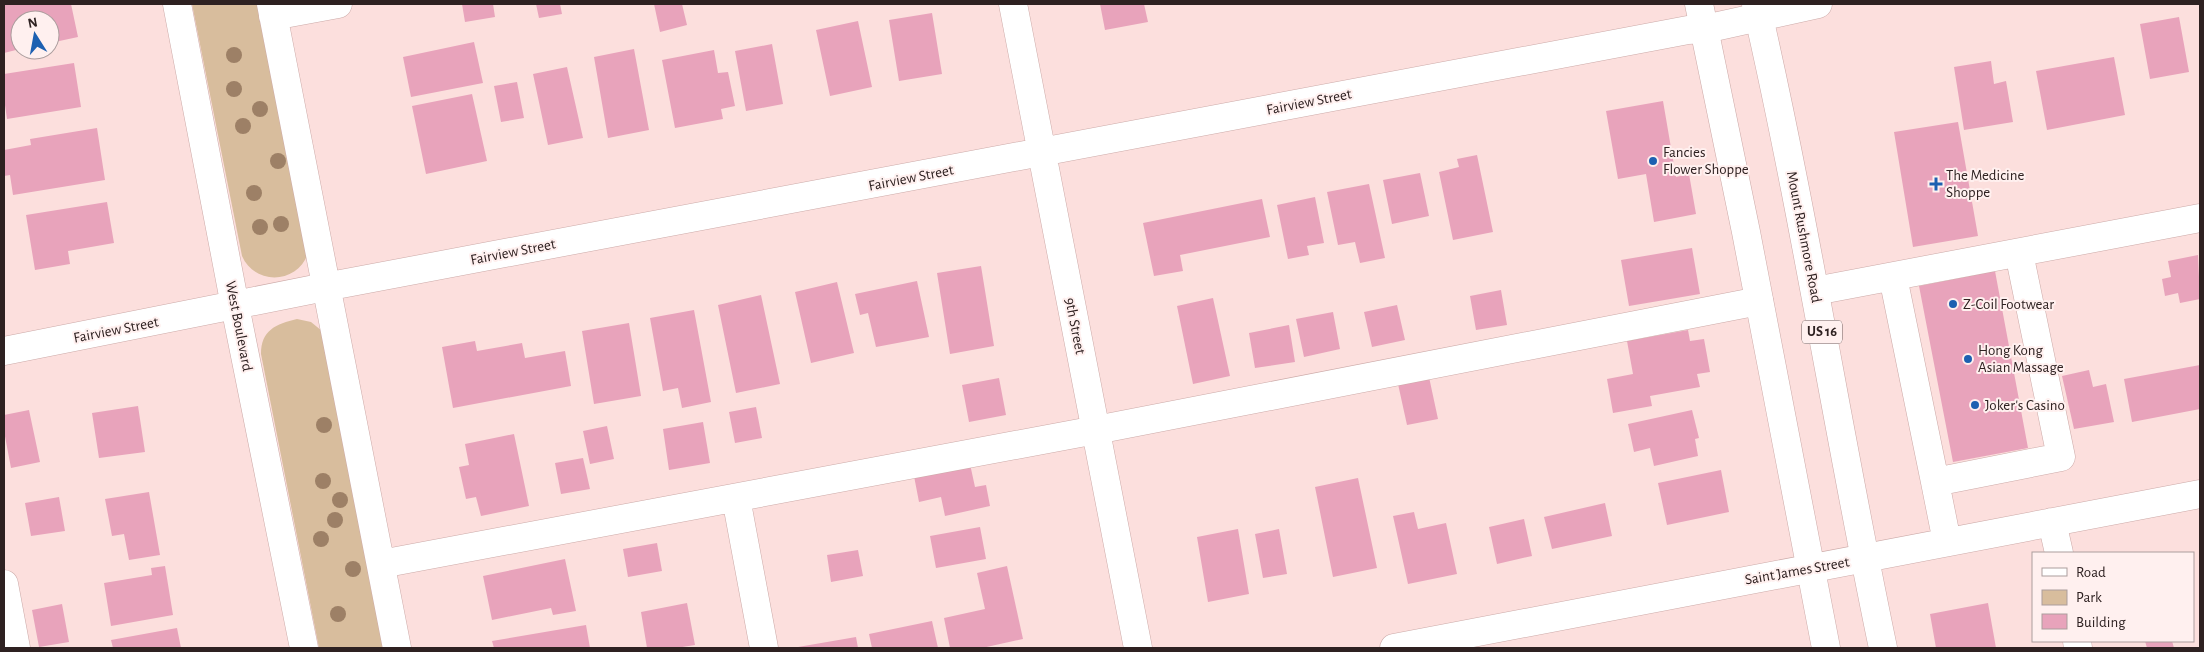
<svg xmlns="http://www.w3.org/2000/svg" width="2204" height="652" font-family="'Alegreya Sans',sans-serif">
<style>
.green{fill:#d8bd9d}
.building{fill:#e8a3bb}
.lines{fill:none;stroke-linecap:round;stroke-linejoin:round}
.minor-casing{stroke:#ccaaa8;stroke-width:29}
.highway-casing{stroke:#ccaaa8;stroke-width:29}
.minor{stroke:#fff;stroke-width:28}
.highway{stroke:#fff;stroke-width:28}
.tree{fill:#9d8066}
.poi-dot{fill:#1d60b1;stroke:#fff0ef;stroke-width:2}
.labels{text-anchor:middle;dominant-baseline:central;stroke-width:4;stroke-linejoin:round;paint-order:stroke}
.shield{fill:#fff0ef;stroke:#6d5f5f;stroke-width:1}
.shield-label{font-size:14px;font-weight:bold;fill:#2e2121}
.street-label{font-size:15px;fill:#2e2121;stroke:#fff0ef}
.poi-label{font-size:15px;fill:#2e2121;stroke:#fff0ef;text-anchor:start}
</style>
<rect width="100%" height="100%" fill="#fcdfdd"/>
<path class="green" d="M192,4H259L308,253C298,284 255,286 242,256Z
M297,319L311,322L322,331L386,648H319L261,354C261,330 276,324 297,319Z"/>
<path class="building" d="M4,4H71L78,37L50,43V20H20V49L4,53Z
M462,4H493L495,17L465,22Z
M536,4H560L562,14L539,18Z
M654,4H682L687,25L660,32Z
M1100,4H1144L1148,22L1105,30Z
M932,13L942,74L899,81L889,20Z
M2179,17L2189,72L2150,79L2140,24Z
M858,21L872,87L830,96L816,30Z
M474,42L483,83L411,97L403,57Z
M772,44L783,104L746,111L735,51Z
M634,49L649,130L608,138L594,57Z
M714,50L718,73L728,72L735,106L721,109L723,119L675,128L662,60Z
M2114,57L2125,115L2047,130L2036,71Z
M1991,61L1994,84L2006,81L2013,122L1964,130L1954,67Z
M74,63L81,107L7,119L4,98V74Z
M567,67L583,138L548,145L533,74Z
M517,82L524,118L501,122L494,86Z
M472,94L487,161L426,174L412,106Z
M1663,101L1676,177L1689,174L1696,214L1654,222L1646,174L1618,179L1606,111Z
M1958,122L1978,236L1913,247L1894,132Z
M97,128L105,180L13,195L10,175L4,176V150L31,145L30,139Z
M1477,155L1493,232L1453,240L1439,172L1459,167L1457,159Z
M1420,173L1429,216L1392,224L1383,180Z
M1369,184L1385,258L1360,263L1355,242L1338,245L1327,192Z
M1315,197L1324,243L1307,246L1309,255L1288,259L1277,205Z
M1262,199L1270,237L1180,255L1183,271L1154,276L1143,223Z
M107,202L114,243L68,251L70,264L35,270L26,215Z
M1692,248L1700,294L1629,306L1621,260Z
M2198,255L2200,299L2180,303L2178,293L2165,296L2162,279L2171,277L2168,261Z
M981,266L994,346L950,354L937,273Z
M1995,271L2028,448L1953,462L1919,286Z
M917,281L929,337L876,347L868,313L860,315L855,294Z
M837,282L854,353L811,363L795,292Z
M1501,290L1507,325L1476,330L1470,296Z
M761,295L780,384L736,393L718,305Z
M1213,298L1230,376L1193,384L1177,306Z
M1397,305L1405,340L1372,347L1364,312Z
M694,310L711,402L682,408L678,388L663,391L650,318Z
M1333,312L1340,349L1304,357L1296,319Z
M629,323L641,396L594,404L582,331Z
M1289,325L1295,362L1255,368L1249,333Z
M1688,330L1690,341L1704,339L1710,372L1697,374L1700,387L1650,396L1652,406L1613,413L1607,379L1633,374L1627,341Z
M475,341L477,351L522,343L525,358L565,351L571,386L453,408L442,347Z
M2200,365V409L2132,422L2124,379Z
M2089,370L2093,387L2106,384L2114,422L2074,429L2062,376Z
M1429,377L1438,419L1407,425L1398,384Z
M999,378L1006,415L969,422L962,385Z
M138,406L145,452L99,458L92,413Z
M756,407L762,438L735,443L729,412Z
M29,410L40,462L11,468L4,431V415Z
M1692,410L1699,438L1695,439L1698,456L1654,466L1650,448L1634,452L1628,424Z
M703,422L710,463L669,470L663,429Z
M607,426L614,459L590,464L583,431Z
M514,434L529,506L481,516L476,497L466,499L459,467L469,465L465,444Z
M583,458L590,489L561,494L555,463Z
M970,464L975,487L986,485L990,506L945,516L941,497L919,502L914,476Z
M1721,470L1729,512L1667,525L1658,483Z
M1358,478L1377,568L1333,577L1315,487Z
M149,492L160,555L129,560L124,534L112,536L105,499Z
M59,497L65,531L31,536L25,503Z
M1605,503L1612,536L1552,549L1544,517Z
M1414,512L1418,529L1446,523L1457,574L1408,584L1393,516Z
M1524,519L1532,556L1497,564L1489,527Z
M980,527L986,559L936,568L930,536Z
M1238,529L1249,594L1208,602L1197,537Z
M1279,529L1287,574L1263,578L1255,534Z
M657,543L662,571L628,577L623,549Z
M858,550L863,576L831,582L827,555Z
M565,559L576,611L553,615L551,608L492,620L483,576Z
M165,566L173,615L111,626L104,583L152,575L151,568Z
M1007,566L1023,639L982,648H950L944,618L985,609L977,573Z
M687,603L695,645L676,648H647L641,612Z
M1988,603L1996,648H1936L1930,614Z
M62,604L69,642L39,647L32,610Z
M932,621L938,648H872L869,634Z
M586,625L590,648H494L492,641Z
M177,628L181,648H113L111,640Z
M856,637L858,648H798V647Z
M2145,641H2172L2174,648H2147Z"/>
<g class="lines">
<g class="minor-casing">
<path id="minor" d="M177,4L235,306L304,648
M271,4L397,648
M1013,4L1138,648
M273,16L338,4
M1893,277L1935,482L2061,457L2019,253
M1815,291L2200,218
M4,351L325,287L1688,30L1705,29L1818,4
M1935,482L1947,542
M736,498L764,648
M2052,522L2059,553
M381,564L1096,430L1759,301
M4,584L16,648
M2077,641L2078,648
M1394,648L2200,494"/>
</g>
<g class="highway-casing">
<path id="highway" d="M1699,4L1746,232L1826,648
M1756,4C1805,217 1838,434 1883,648"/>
</g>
<use href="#minor" class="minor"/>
<use href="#highway" class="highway"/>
</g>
<g class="tree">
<circle cx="234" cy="55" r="8"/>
<circle cx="234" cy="89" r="8"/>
<circle cx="260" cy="109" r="8"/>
<circle cx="243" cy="126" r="8"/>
<circle cx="278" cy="161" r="8"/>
<circle cx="254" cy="193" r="8"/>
<circle cx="281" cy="224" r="8"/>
<circle cx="260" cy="227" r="8"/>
<circle cx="324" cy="425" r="8"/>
<circle cx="323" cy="481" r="8"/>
<circle cx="340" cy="500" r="8"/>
<circle cx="335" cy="520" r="8"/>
<circle cx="321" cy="539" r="8"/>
<circle cx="353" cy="569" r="8"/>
<circle cx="338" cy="614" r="8"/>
</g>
<g class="poi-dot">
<circle cx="1653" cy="161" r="5"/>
<path d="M1933.5 176.5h5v5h5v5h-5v5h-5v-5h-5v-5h5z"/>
<circle cx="1953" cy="304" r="5"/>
<circle cx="1968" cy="359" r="5"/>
<circle cx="1975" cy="405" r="5"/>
</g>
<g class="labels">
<rect class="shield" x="1802" y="320.5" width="40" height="23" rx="4"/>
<g class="shield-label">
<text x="1822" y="332">US 16</text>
</g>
<g class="street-label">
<text transform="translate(1309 102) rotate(-11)">Fairview Street</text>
<text transform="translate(911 178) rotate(-11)">Fairview Street</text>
<text transform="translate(1804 237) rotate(79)">Mount Rushmore Road</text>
<text transform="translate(513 252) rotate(-11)">Fairview Street</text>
<text transform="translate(239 326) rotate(79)">West Boulevard</text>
<text transform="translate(1075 326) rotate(79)">9th Street</text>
<text transform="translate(116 330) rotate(-11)">Fairview Street</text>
<text transform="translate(1797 571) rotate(-10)">Saint James Street</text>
</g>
<g class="poi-label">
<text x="1663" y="152">Fancies<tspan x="1663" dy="17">Flower Shoppe</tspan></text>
<text x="1946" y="175">The Medicine<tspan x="1946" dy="17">Shoppe</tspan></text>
<text x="1963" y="304">Z-Coil Footwear</text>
<text x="1978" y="350">Hong Kong<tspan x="1978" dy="17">Asian Massage</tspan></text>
<text x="1985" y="405">Joker's Casino</text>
</g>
</g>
<rect width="2204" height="652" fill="none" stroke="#2e2121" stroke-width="10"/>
<rect x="2032" y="552" width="162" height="90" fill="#fff0ef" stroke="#ab9d9d"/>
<rect x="2042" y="568" width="25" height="8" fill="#ffffff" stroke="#ab9d9d"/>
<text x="2076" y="577" font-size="15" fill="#2e2121">Road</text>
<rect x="2042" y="590" width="25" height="15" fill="#d8bd9d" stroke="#ab9d9d"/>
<text x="2076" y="602" font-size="15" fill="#2e2121">Park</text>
<rect x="2042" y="614" width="25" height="15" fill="#e8a3bb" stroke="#ab9d9d"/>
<text x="2076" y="627" font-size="15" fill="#2e2121">Building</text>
<g transform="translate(35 35) rotate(349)"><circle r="24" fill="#fff0ef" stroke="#ab9d9d"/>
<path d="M0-4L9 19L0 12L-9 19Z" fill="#1d60b1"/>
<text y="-8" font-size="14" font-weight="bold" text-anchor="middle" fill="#2e2121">N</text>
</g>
</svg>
